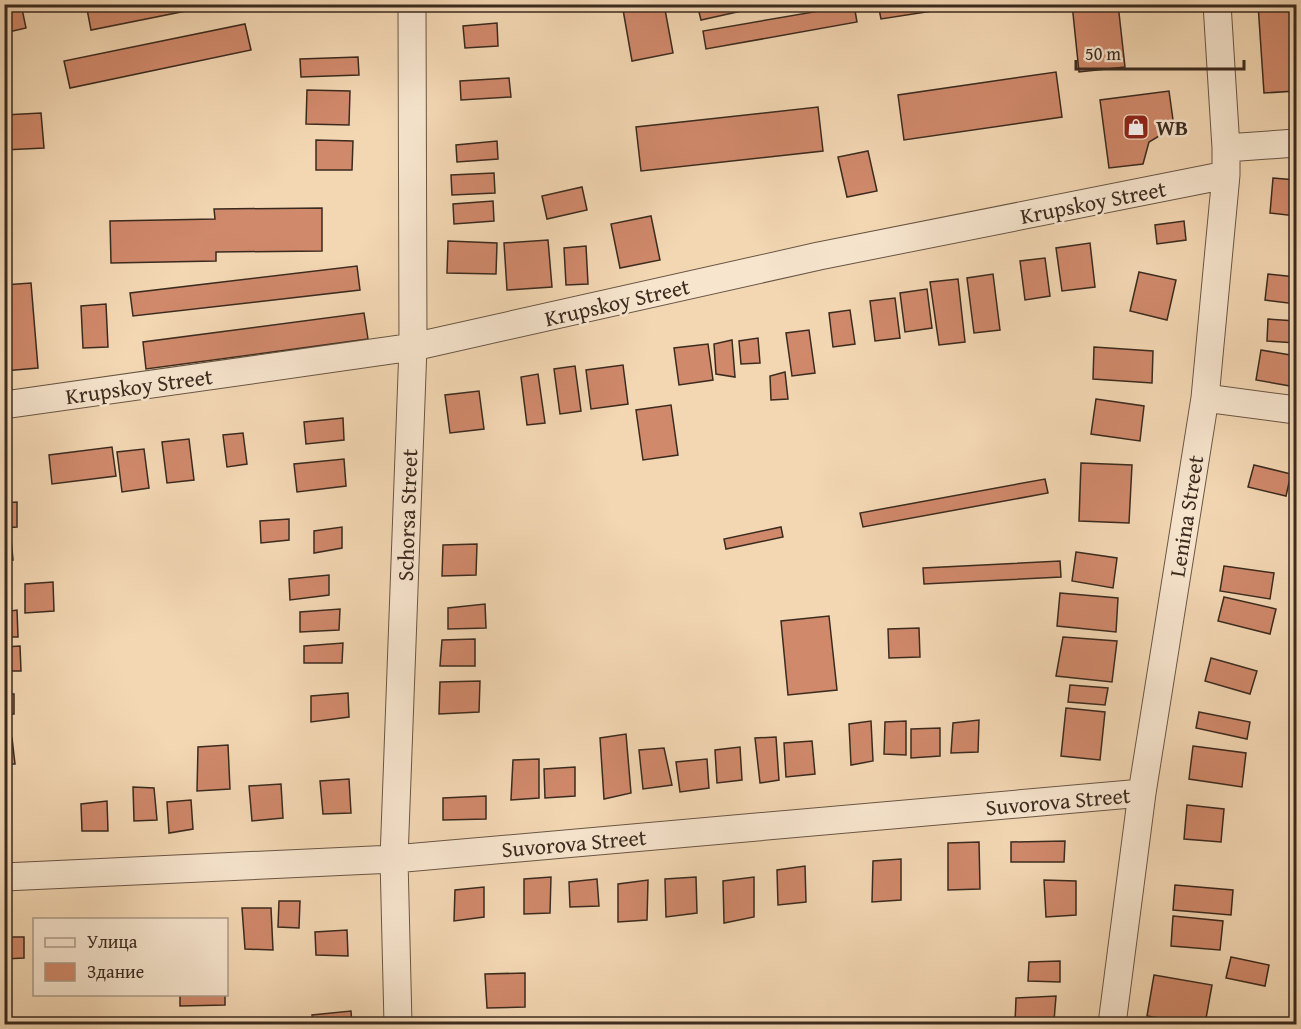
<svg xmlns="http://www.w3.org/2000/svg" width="1301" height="1029" font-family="'Gentium Book Plus',serif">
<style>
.building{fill:#d0896b;stroke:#3b2b1f;stroke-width:1.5}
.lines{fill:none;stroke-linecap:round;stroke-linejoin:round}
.minor-casing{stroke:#695644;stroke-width:29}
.minor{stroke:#f7e5ce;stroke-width:27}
.labels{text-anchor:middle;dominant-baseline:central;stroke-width:5;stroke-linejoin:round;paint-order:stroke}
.poi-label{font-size:22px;font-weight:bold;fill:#3b2b1f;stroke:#f7e5ce;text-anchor:start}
.street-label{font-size:22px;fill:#3b2b1f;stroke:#f7e5ce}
</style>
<rect width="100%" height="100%" fill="#f3d7b3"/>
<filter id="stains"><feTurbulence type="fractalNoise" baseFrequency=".00333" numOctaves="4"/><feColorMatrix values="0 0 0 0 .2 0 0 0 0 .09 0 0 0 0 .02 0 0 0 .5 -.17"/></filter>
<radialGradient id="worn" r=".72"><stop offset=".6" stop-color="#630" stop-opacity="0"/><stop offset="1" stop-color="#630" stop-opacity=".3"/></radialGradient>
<path class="building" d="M4,4H21L26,28L4,33Z
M86,4H221L91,30Z
M622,4H664L673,53L632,61Z
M697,4H773L701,20Z
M878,4H978L881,19Z
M1072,4H1118L1125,67L1079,72Z
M1258,4H1296V91L1264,93Z
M854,5L857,22L706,49L703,31Z
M497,23L498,46L465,48L463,26Z
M245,24L251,50L70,88L64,61Z
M358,57L359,75L301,77L300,59Z
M1056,72L1062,117L904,140L898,95Z
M509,78L511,97L461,100L460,81Z
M307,90L350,91L349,125L306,124Z
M1169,91L1174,127L1149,142L1143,164L1109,168L1100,100Z
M818,107L823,151L641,171L636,127Z
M41,113L44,148L4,150V115Z
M316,140L353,141L352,170H316Z
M497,141L498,159L457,162L456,145Z
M868,151L877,191L847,197L838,157Z
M494,173L495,193L452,195L451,175Z
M1273,178L1296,180V216L1270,213Z
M582,187L587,210L547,219L542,196Z
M493,201L494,221L454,224L453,204Z
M322,208V251L216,252V261L111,263L110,221L215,219L214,209Z
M651,216L660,260L620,268L611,224Z
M1184,221L1186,240L1157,244L1155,225Z
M548,240L552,287L507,290L504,243Z
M448,241L497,243L496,274L447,273Z
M1090,243L1095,287L1062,291L1056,248Z
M586,246L588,284L566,285L564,248Z
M1045,258L1050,296L1025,300L1020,261Z
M357,266L360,290L133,316L130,293Z
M1139,272L1176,280L1167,320L1130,311Z
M993,274L1000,330L974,333L967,278Z
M1268,274L1296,277V304L1265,300Z
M958,279L965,342L939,345L930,282Z
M31,283L38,368L4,371V285Z
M927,289L932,328L905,332L900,293Z
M895,298L900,338L875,341L870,301Z
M106,304L108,347L83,348L81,306Z
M850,310L855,344L833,347L829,313Z
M364,313L368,339L146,369L143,342Z
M1268,319L1296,321V343L1267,341Z
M809,330L815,373L792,376L786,333Z
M758,338L760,363L741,364L739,341Z
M732,340L735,377L716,374L714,344Z
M708,344L713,380L679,385L674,348Z
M1094,347L1153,351L1152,383L1093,379Z
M1261,350L1296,356V387L1256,380Z
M623,365L628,404L591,409L586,370Z
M575,366L581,411L560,414L554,369Z
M785,372L788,399L771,400L770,376Z
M538,374L545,423L527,425L521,377Z
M479,391L484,429L450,433L445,395Z
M1096,399L1144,406L1140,441L1091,434Z
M671,405L678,455L643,460L636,410Z
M343,418L344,440L306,444L304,422Z
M243,433L247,464L227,467L223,435Z
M189,439L194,480L167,483L162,442Z
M112,447L116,476L52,484L49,455Z
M144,449L149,488L122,492L117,452Z
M344,459L346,486L297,492L294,464Z
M1081,463L1132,465L1129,523L1079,521Z
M1254,465L1291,474L1286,496L1248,487Z
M1045,479L1048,493L863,527L860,513Z
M17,502V527L4,528V503Z
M289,519V540L261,543L260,521Z
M342,527V548L314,553V531Z
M781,527L783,537L726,549L724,539Z
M11,538L13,560L4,561V539Z
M477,544L476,575L442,576L443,545Z
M1076,552L1117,558L1113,588L1072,581Z
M1060,561L1061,577L924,584L923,568Z
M1224,566L1274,573L1270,599L1220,591Z
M329,575V595L290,600L289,579Z
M53,582L54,611L25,613V584Z
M1060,593L1118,598L1116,632L1057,626Z
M1224,597L1276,609L1270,634L1218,621Z
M485,604L486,628L448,629V608Z
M340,609L339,630L300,632V612Z
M17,610L18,637H4V612Z
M829,616L837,690L788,695L781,621Z
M919,628L920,657L889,658L888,629Z
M1063,637L1117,641L1112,682L1056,676Z
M475,639V666H440L442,640Z
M343,643L342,663H304V646Z
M20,646L21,671H4V647Z
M1211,658L1257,671L1250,694L1205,681Z
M480,681L479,712L439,714L440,682Z
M1070,685L1108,688L1105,705L1068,702Z
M348,693L349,717L311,722V696Z
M4,694H14V714H4Z
M1066,708L1105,712L1100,760L1061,756Z
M1199,712L1250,722L1247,739L1196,728Z
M979,720L978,752L951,753L953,723Z
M871,721L873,761L851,765L849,724Z
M906,721V755L884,754L885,722Z
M940,728V756L911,758V729Z
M626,734L631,793L604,799L600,738Z
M4,737L12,738L15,764H4Z
M776,737L779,780L760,783L755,738Z
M812,741L815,774L786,777L784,743Z
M228,745L230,789L197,791L198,747Z
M1193,746L1246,753L1242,787L1189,779Z
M740,747L742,780L717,783L715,750Z
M664,748L672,785L643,789L639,750Z
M539,759V798L511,800L513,760Z
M707,759L709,788L680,792L676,762Z
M575,767V796L545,798L544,769Z
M349,779L351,813L323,814L320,781Z
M4,784H11L10,819L4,820Z
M281,784L283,818L252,821L249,786Z
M133,787L154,788L157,820L134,821Z
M486,796V819L443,820V798Z
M191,800L193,829L169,833L167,802Z
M107,801L108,831H82L81,804Z
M1187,805L1224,809L1221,842L1184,839Z
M1065,841L1064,862H1011V842Z
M979,842L980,889L948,890V843Z
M901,859V900L872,902L873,861Z
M805,866L806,902L778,905L777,870Z
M551,877L550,913L524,914V879Z
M696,877L697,913L666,917L665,879Z
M754,877V917L724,923L723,881Z
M597,879L599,906L570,907L569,882Z
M648,880L647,920L618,922V884Z
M1044,880L1076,881V915L1046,917Z
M1175,885L1233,890L1231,915L1173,910Z
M484,887V917L454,921L455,890Z
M279,901H300L299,928L278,927Z
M242,908H271L273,950L245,949Z
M1173,916L1223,921L1220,950L1171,946Z
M347,930L348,956L316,955L315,932Z
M4,937H24V958L4,959Z
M1231,957L1269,965L1265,986L1226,978Z
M1060,961V982L1028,981L1029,962Z
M525,973V1007L487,1008L485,974Z
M1154,975L1212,985L1205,1024H1194L1147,1016Z
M180,994H225V1005L180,1006Z
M1056,996L1054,1021L1015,1023L1016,998Z
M351,1011L352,1024H313L312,1015Z
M26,1018V1024H4V1019Z"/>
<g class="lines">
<g class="minor-casing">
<path id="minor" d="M1226,148L1296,143
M1205,398L1296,410
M4,405L413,347L819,256L1226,175
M4,877L394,859L1142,793
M398,1024L394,859L413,347L412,4
M1112,1024L1142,793L1205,398L1226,175V148L1217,4"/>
</g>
<use href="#minor" class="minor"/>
</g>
<defs>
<g id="shop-square" transform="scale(1.35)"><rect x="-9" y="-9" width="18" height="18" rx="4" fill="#8f2418" stroke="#f7e5ce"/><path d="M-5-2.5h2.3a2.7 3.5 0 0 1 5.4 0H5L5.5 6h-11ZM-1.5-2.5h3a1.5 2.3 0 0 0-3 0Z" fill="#fff"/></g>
</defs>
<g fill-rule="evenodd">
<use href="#shop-square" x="1136" y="127"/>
</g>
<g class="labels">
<g class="poi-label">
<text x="1156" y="127">WB</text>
</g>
<g class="street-label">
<text transform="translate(1093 202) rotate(-11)">Krupskoy Street</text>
<text transform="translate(617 302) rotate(-13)">Krupskoy Street</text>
<text transform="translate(139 386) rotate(-8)">Krupskoy Street</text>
<text transform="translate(407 515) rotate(-88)">Schorsa Street</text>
<text transform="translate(1186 516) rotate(-81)">Lenina Street</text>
<text transform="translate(1058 801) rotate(-5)">Suvorova Street</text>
<text transform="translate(574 843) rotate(-5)">Suvorova Street</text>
</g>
</g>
<rect width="1301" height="1029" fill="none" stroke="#f3d7b3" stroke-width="24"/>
<rect x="6" y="6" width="1289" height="1017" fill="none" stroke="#3b2b1f" stroke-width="3"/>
<rect x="12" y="12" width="1277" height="1005" fill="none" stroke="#3b2b1f" stroke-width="1.5"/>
<rect x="33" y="918" width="195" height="78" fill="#f7e5ce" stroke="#ac9b88" stroke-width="1.5"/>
<rect x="45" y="938" width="30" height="9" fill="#f7e5ce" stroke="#ac9b88" stroke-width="1.5"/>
<text x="87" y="948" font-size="18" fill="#3b2b1f">Улица</text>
<rect x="45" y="963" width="30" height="18" fill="#d0896b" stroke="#ac9b88" stroke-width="1.5"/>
<text x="87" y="978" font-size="18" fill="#3b2b1f">Здание</text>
<path d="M1076 60v9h168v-9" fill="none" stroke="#3b2b1f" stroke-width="3"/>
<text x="1085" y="60" font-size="18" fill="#3b2b1f" stroke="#f7e5ce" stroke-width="4.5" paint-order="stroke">50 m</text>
<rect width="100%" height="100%" filter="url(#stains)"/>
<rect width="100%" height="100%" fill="url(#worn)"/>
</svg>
